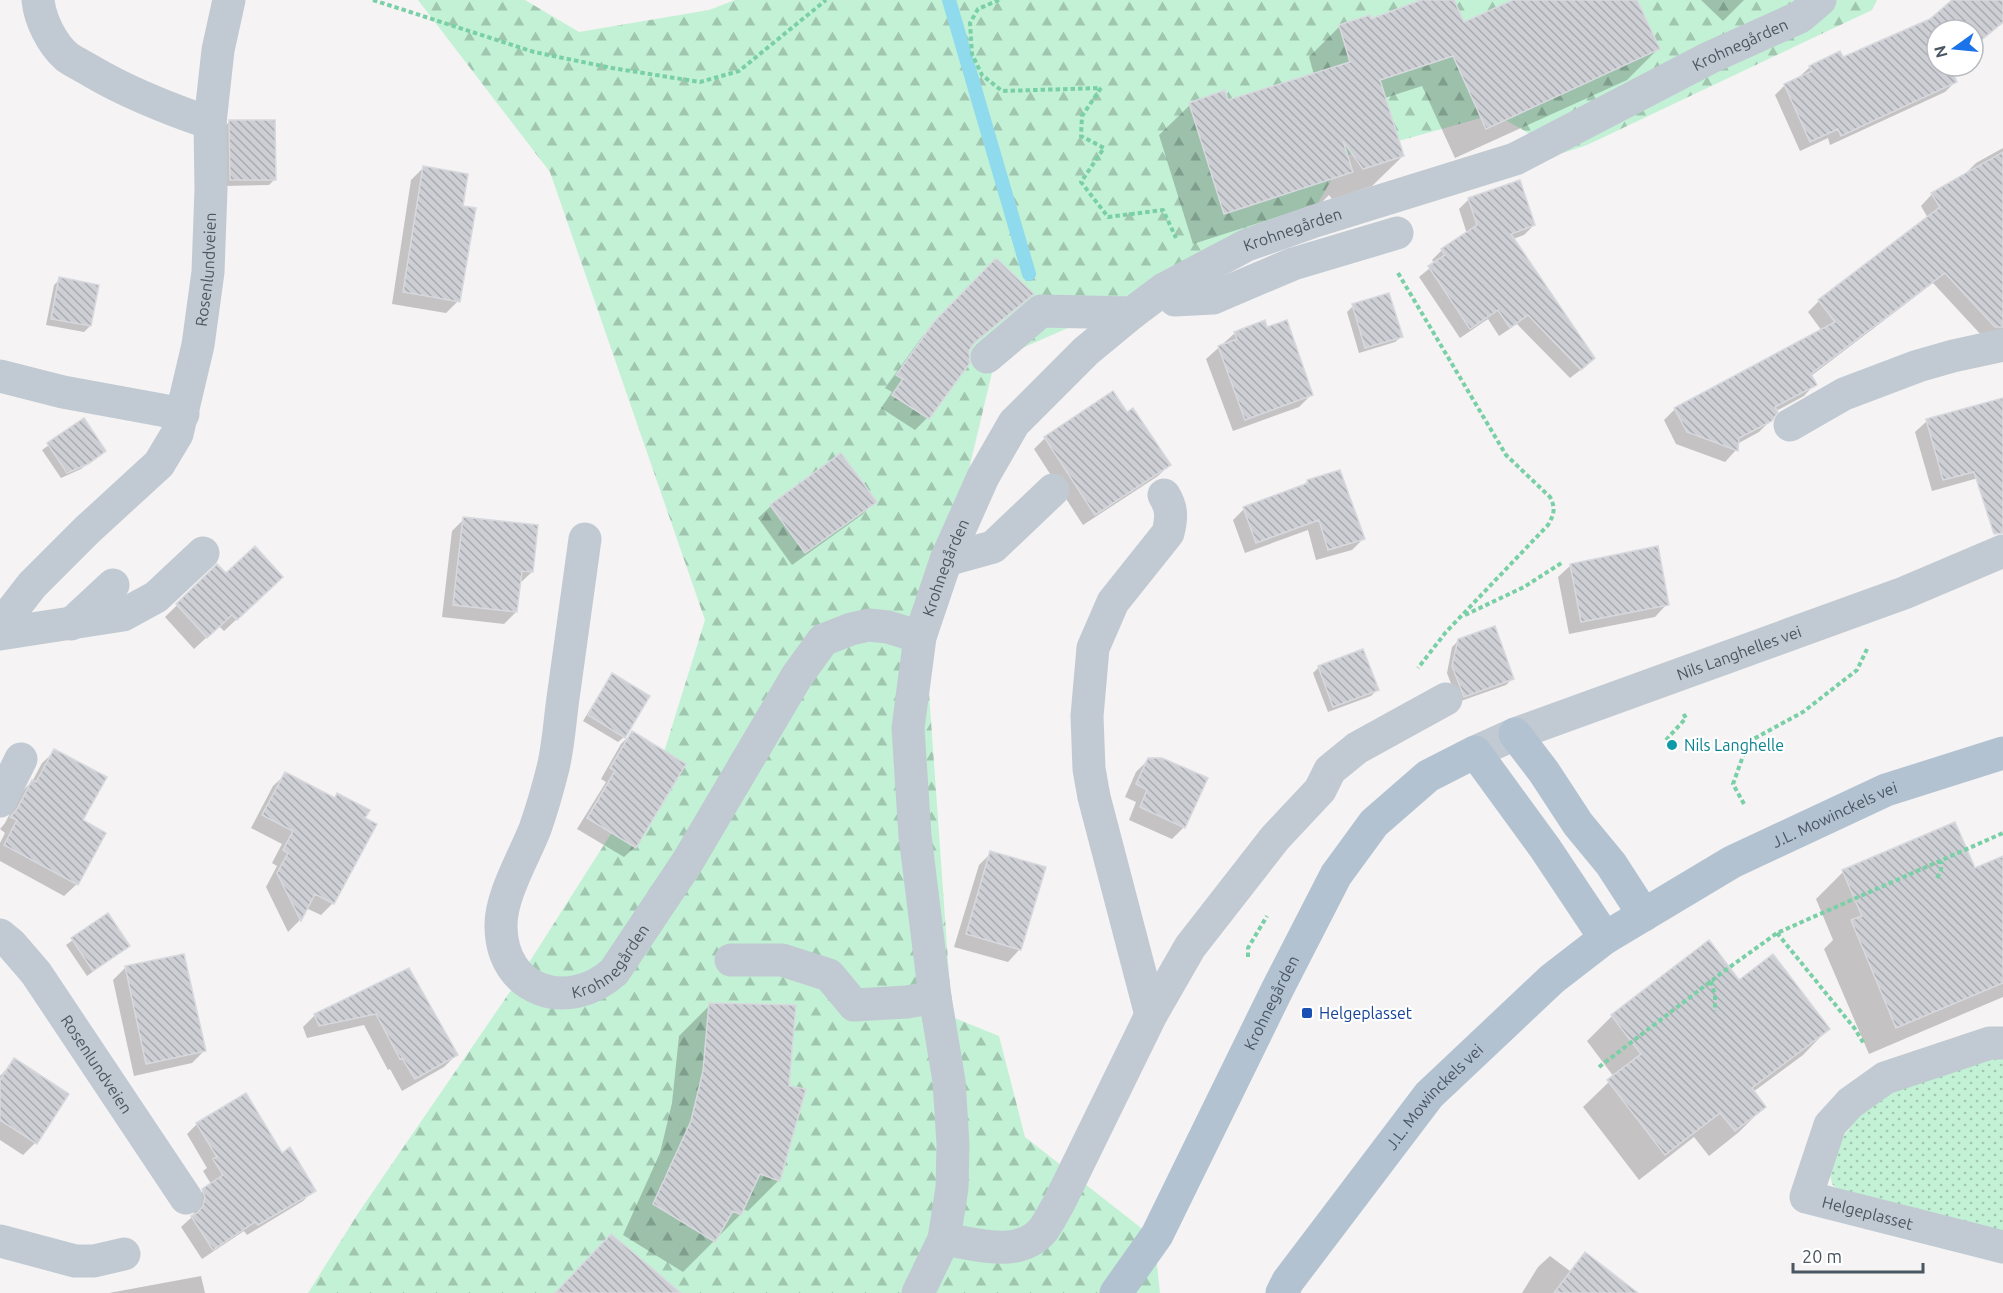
<svg xmlns="http://www.w3.org/2000/svg" width="2003" height="1293" font-family="Ubuntu,sans-serif">
<style>
.grass{fill:url(#grass-dots)}
.forest{fill:url(#forest-firs)}
.shadow{fill:#0003}
.lines{fill:none;stroke-linecap:round;stroke-linejoin:round}
.stream{stroke:#90daee;stroke-width:14}
.building{fill:url(#building-back-hatch);stroke:#d7d9de;stroke-width:1.5}
.path{stroke:#7ad0a6;stroke-width:4;stroke-dasharray:4.5 3;stroke-linecap:butt}
.minor{stroke:#c1cad2;stroke-width:33}
.major{stroke:#b3c2d1;stroke-width:33}
.culture-dot{fill:#0f9aa8;stroke:#fff;stroke-width:2}
.transit-dot{fill:#1a4fb4;stroke:#fff;stroke-width:2}
.labels{text-anchor:middle;dominant-baseline:central;stroke-width:4.5;stroke-linejoin:round;paint-order:stroke}
.street-label{font-size:16px;fill:#4a5661;stroke:#fff}
.culture-label{font-size:16px;fill:#0d838f;stroke:#fff;text-anchor:start}
.transit-label{font-size:16px;fill:#164399;stroke:#fff;text-anchor:start}
</style>
<defs>
<pattern id="grass-dots" width="8" height="8" patternUnits="userSpaceOnUse" patternTransform="scale(1.5)"><rect width="8" height="8" fill="#c3f1d5"/><path d="M2 2h.1M6 6h.1" fill="none" stroke="#a0c6b0" stroke-width="1.8" stroke-linecap="round"/></pattern>
<pattern id="forest-firs" width="22" height="20" patternUnits="userSpaceOnUse" patternTransform="scale(1.5)"><rect width="22" height="20" fill="#c3f1d5"/><path d="M5 1l3.5 6h-7zM16 11l3.5 6h-7z" fill="#a0c6b0"/></pattern>
<pattern id="building-back-hatch" width="6" height="6" patternUnits="userSpaceOnUse" patternTransform="scale(1.5)"><rect width="6" height="6" fill="#cdcfd5"/><path d="M-1 5l2 2M0 0l6 6M5-1l2 2" fill="none" stroke="#a8abb0"/></pattern>
</defs>
<rect width="100%" height="100%" fill="#f5f3f3"/>
<path class="grass" d="M2003,1056V1235L1842,1193L1832,1184L1829,1169L1837,1145L1871,1100L1905,1084Z"/>
<path class="forest" d="M418,0H525L579,32L709,10L735,0H1877L1872,10L1587,145L1563,153L1495,114L1345,156L1306,224L995,360L926,650L952,1017L999,1036L1025,1137L1154,1238L1160,1293H308L359,1212L516,983L665,749L705,620L550,172Z"/>
<path class="shadow" d="M1425,0H1452L1463,24L1517,0H1636L1658,49L1627,80L1455,158L1422,86L1385,98L1403,156L1372,186L1332,199L1329,195L1321,203L1193,244L1159,135L1190,105L1227,102L1314,75L1309,57L1339,27L1371,21Z
M1701,0H1744L1723,21Z
M1955,0H2003V23L1973,47V30H1937V66H1950L1948,68L1955,82L1945,92L1830,145L1828,138L1800,151L1775,95L1785,85L1799,77L1810,67L1842,59L1930,20Z
M230,121L275,179L269,185L224,186V127Z
M2003,148V342L1984,338L1933,283L1811,376L1815,384L1804,396L1776,411L1771,420L1759,432L1737,444L1736,450L1725,462L1676,444L1664,420L1675,409L1822,331L1808,312L1819,301L1928,218L1921,206L1932,194L1964,175L1976,163Z
M424,167L458,301L446,313L392,304L411,180Z
M1469,199L1534,225L1524,235L1513,239L1583,368L1570,378L1517,324L1499,336L1488,319L1460,338L1419,277L1435,264L1432,260L1442,250L1467,234L1459,209Z
M984,272L1032,294L970,347L927,418L915,430L881,408L892,392L885,388L922,337Z
M60,279L97,286L90,326L84,332L46,325L54,285Z
M1353,306L1401,337L1395,342L1359,353L1347,312Z
M1267,329L1312,394L1299,407L1233,431L1206,359L1235,333Z
M2003,399V471L1932,491L1915,432L1927,421Z
M1127,414L1169,465L1158,476L1083,525L1034,449L1045,438Z
M84,420L104,451L81,469L61,478L42,450Z
M841,455L875,501L863,514L792,565L758,518L771,506Z
M1308,481L1363,539L1352,550L1316,560L1308,530L1245,553L1233,520L1244,509L1302,486Z
M464,519L532,572L519,584L516,612L504,624L442,617L452,531Z
M1571,565L1667,604L1655,617L1569,634L1558,577Z
M217,566L226,575L269,589L224,631L219,626L194,649L165,617Z
M1458,641L1512,679L1506,685L1458,702L1447,673L1452,647Z
M1319,667L1377,690L1371,696L1328,712L1313,673Z
M613,675L624,737L618,742L583,721L607,681Z
M632,733L635,847L624,857L577,829L606,782L601,779L621,744Z
M55,751L81,821L77,884L64,896L0,861V843L5,833L0,829L5,823L20,794L33,780L42,763Z
M1149,759L1184,827L1172,839L1129,820L1136,802L1125,797L1136,772Z
M286,774L334,799L338,795L333,903L321,915L306,908L299,921L288,932L266,887L277,866L272,863L282,844L251,828L273,786Z
M991,853L1020,949L1008,962L954,947L979,865Z
M1974,870L2003,876V997L1869,1054L1824,949L1833,940L1816,899L1843,872Z
M108,915L128,946L87,976L66,945Z
M125,968L204,1051L192,1063L134,1076L113,980Z
M408,970L456,1055L444,1067L402,1091L390,1069L388,1070L364,1025L307,1038L303,1027L315,1015Z
M1739,982L1828,1029L1803,1055L1753,1092L1764,1107L1739,1132L1709,1156L1694,1137L1639,1180L1583,1107L1614,1077L1587,1041L1612,1016Z
M710,1005L779,1180L748,1211L742,1209L740,1215L683,1272L623,1235L660,1153L672,1103L679,1036Z
M15,1060L67,1094L35,1143L23,1155L0,1140V1076Z
M197,1124L281,1155L314,1190L303,1201L247,1235L244,1231L202,1259L181,1227L193,1216L195,1209L192,1201L211,1184L203,1171L207,1168L187,1134Z
M1585,1254L1635,1293H1522L1538,1267L1550,1256L1570,1271Z
M201,1276L205,1293H109Z"/>
<g class="lines">
<path class="stream" d="M949,0L1029,274"/>
</g>
<path class="building" d="M1421,0H1454L1464,22L1513,0H1637L1660,49L1486,129L1453,56L1380,80L1404,156L1363,169L1343,141L1353,172L1224,214L1189,103L1225,90L1228,100L1350,62L1339,25L1370,15L1371,19Z
M1952,0H2003V22L1973,47V30H1937V66H1950L1957,82L1841,136L1838,129L1810,142L1784,84L1812,71L1809,66L1840,51L1843,57L1930,19Z
M229,120H275L276,180H230Z
M2003,152V327H1995L1945,273L1811,374L1817,385L1775,407L1778,412L1772,421L1739,438L1738,451L1687,432L1674,408L1835,322L1818,300L1940,207L1931,193Z
M423,166L468,174L463,206L476,208L460,302L403,292Z
M1520,180L1535,225L1511,234L1595,358L1581,370L1528,315L1510,328L1498,310L1470,329L1428,266L1445,255L1441,249L1477,225L1468,198Z
M996,258L1034,294L974,343L969,351L970,363L929,419L892,395L903,379L896,375L934,322Z
M59,277L99,285L91,326L51,319Z
M1389,293L1403,337L1365,348L1352,304Z
M1265,320L1267,327L1287,320L1313,395L1245,420L1218,346L1237,339L1234,332Z
M1113,391L1127,412L1133,408L1171,465L1095,515L1044,437Z
M2003,398V533L1994,534L1974,472L1943,480L1926,419Z
M84,418L106,451L88,464L67,473L47,443Z
M841,453L877,502L805,553L770,505Z
M1340,470L1365,539L1328,550L1319,520L1256,543L1243,507L1308,483L1307,480Z
M463,517L538,525L533,572L522,571L517,612L453,605Z
M255,546L283,577L237,620L232,615L207,638L176,604L217,564L226,573Z
M1658,546L1669,605L1581,622L1570,564Z
M1495,626L1514,679L1464,697L1452,666L1458,639Z
M1363,649L1379,690L1333,707L1318,666Z
M612,673L650,696L625,738L588,715Z
M632,731L686,764L636,848L587,818L615,771L610,768Z
M54,749L107,777L83,820L106,833L78,885L4,845L17,820L10,817L17,809L32,780L36,782Z
M1148,758H1162L1208,778L1185,828L1140,807L1147,790L1136,784Z
M285,772L335,798L337,793L370,810L365,818L377,824L334,904L315,894L301,921L277,873L288,853L283,850L293,831L262,815Z
M1955,822L1975,868L2003,856V983L1896,1028L1851,920L1862,916L1842,870Z
M990,851L1046,867L1021,950L966,934Z
M108,913L130,946L93,971L71,938Z
M1709,940L1739,980L1773,954L1830,1029L1752,1088L1766,1107L1735,1131L1720,1113L1665,1155L1607,1080L1641,1054L1611,1015Z
M184,954L206,1051L146,1064L125,966Z
M409,968L458,1055L415,1079L402,1058L400,1059L376,1014L319,1026L314,1014Z
M709,1003L796,1005L789,1086L806,1089L780,1181L760,1174L741,1215L733,1211L715,1242L653,1204L691,1121L703,1071Z
M14,1058L69,1094L37,1144L0,1120V1080Z
M246,1093L282,1153L290,1147L316,1191L258,1225L255,1222L213,1250L191,1216L197,1213L203,1206L205,1197L202,1189L223,1175L213,1159L217,1157L196,1123Z
M611,1234L641,1259L681,1293H555Z
M1585,1252L1638,1293H1554Z"/>
<g class="lines">
<path class="path" d="M373,0L534,52L612,68L700,82L739,71L826,0
M999,0L978,9L970,23L972,54L982,75L1002,91L1101,88
M1101,88L1082,116L1081,136L1104,148L1081,182L1108,217L1163,210L1176,238
M1398,273L1506,455L1550,497C1556,509 1554,514 1548,525L1446,632L1418,668
M1465,615L1524,587L1563,562
M1666,740L1686,718L1683,713
M1744,804L1733,784L1748,742L1803,712L1857,670L1867,649
M1937,878L1941,871V861
M1777,933L1855,1029L1864,1044
M1248,957V948L1267,916
M1711,981L1715,995V1011
M1599,1067L1723,972L1777,933L2003,833"/>
<g class="minor">
<path d="M38,0C40,20 52,44 67,57C74,62 83,66 91,71C128,93 169,109 210,123"/>
<path d="M1164,289L1175,300L1213,298L1293,264L1397,233"/>
<path d="M987,357L1041,311L1132,313"/>
<path d="M0,376L63,392L183,414"/>
<path d="M1790,425L1844,394L1918,366L1953,356L2003,345"/>
<path id="s1" d="M585,539C578,589 571,640 564,691C560,717 559,743 553,768C548,788 542,809 535,829C524,857 500,897 501,927C502,992 568,1013 614,972L688,861L797,676L823,640L851,629L869,625L888,627L920,637"/>
<path d="M946,560L993,547L1053,490"/>
<path d="M71,624L113,585"/>
<path id="s2" d="M0,626L32,585L87,530L159,464L177,434L198,345L208,272L211,189L210,123L218,50L229,0"/>
<path d="M0,634L123,615L156,597L203,553"/>
<path id="s3" d="M1475,752L1515,734L1904,593L2003,551"/>
<path d="M0,801L21,759"/>
<path id="s4" d="M0,935L11,944L36,973L186,1198"/>
<path d="M731,960H782L829,975L854,1005L907,1002L935,997"/>
<path d="M1151,1015L1094,797L1089,769L1087,716L1093,648L1113,602L1168,533C1172,517 1172,508 1164,495"/>
<path id="s5" d="M2003,1043H1990L1885,1078L1850,1103L1830,1125L1806,1197L2003,1247"/>
<path d="M944,1239C976,1244 1019,1259 1043,1230C1049,1222 1053,1213 1058,1205L1151,1015L1190,947L1275,838L1320,790L1330,770L1357,748L1446,699"/>
<path d="M0,1241L75,1261H94L124,1254"/>
<path id="s6" d="M918,1293L944,1239L952,1188L953,1144L949,1081L935,997L915,836L908,728L920,637L946,560L983,477L1014,423L1086,351L1132,313L1164,289L1247,245L1315,221L1515,159L1709,58L1800,17L1820,0"/>
</g>
<g class="major">
<path d="M1515,734L1544,772L1578,824L1611,864L1644,915"/>
<path id="s7" d="M1116,1293L1157,1235L1277,990L1336,875L1374,823L1428,776L1475,752L1545,848L1605,938"/>
<path id="s8" d="M1282,1293L1288,1281L1429,1095L1552,979L1605,938L1732,862L1886,790L2003,753"/>
</g>
</g>
<circle class="culture-dot" cx="1672" cy="745" r="6"/>
<rect class="transit-dot" x="1301" y="1007" width="12" height="12" rx="3"/>
<g class="labels">
<g class="street-label">
<text stroke="none"><textPath href="#s6" startOffset="1730">Krohnegården</textPath></text>
<text stroke="none"><textPath href="#s6" startOffset="1244">Krohnegården</textPath></text>
<text stroke="none"><textPath href="#s2" startOffset="430">Rosenlundveien</textPath></text>
<text stroke="none"><textPath href="#s6" startOffset="740">Krohnegården</textPath></text>
<text stroke="none"><textPath href="#s3" startOffset="282">Nils Langhelles vei</textPath></text>
<text stroke="none"><textPath href="#s8" startOffset="744">J.L. Mowinckels vei</textPath></text>
<text stroke="none"><textPath href="#s1" startOffset="561">Krohnegården</textPath></text>
<text stroke="none"><textPath href="#s7" startOffset="330">Krohnegården</textPath></text>
<text stroke="none"><textPath href="#s4" startOffset="162">Rosenlundveien</textPath></text>
<text stroke="none"><textPath href="#s8" startOffset="249">J.L. Mowinckels vei</textPath></text>
<text stroke="none"><textPath href="#s5" startOffset="336">Helgeplasset</textPath></text>
</g>
<g class="culture-label">
<text x="1684" y="745">Nils Langhelle</text>
</g>
<g class="transit-label">
<text x="1319" y="1013">Helgeplasset</text>
</g>
</g>
<g transform="translate(1955 48) rotate(255)"><circle r="28" fill="#ffffff" stroke="#b7bbc0" stroke-width="1.5"/>
<path d="M0-4.5L10 22L0 15L-10 22Z" fill="#1a73e8"/>
<text y="-9" font-size="16" font-weight="bold" text-anchor="middle" fill="#4a5661">N</text>
</g>
<path d="M1793 1263v9h130v-9" fill="none" stroke="#4a5661" stroke-width="3"/>
<text x="1802" y="1263" font-size="18" fill="#4a5661" stroke="#ffffff" stroke-width="4.5" paint-order="stroke">20 m</text>
</svg>
